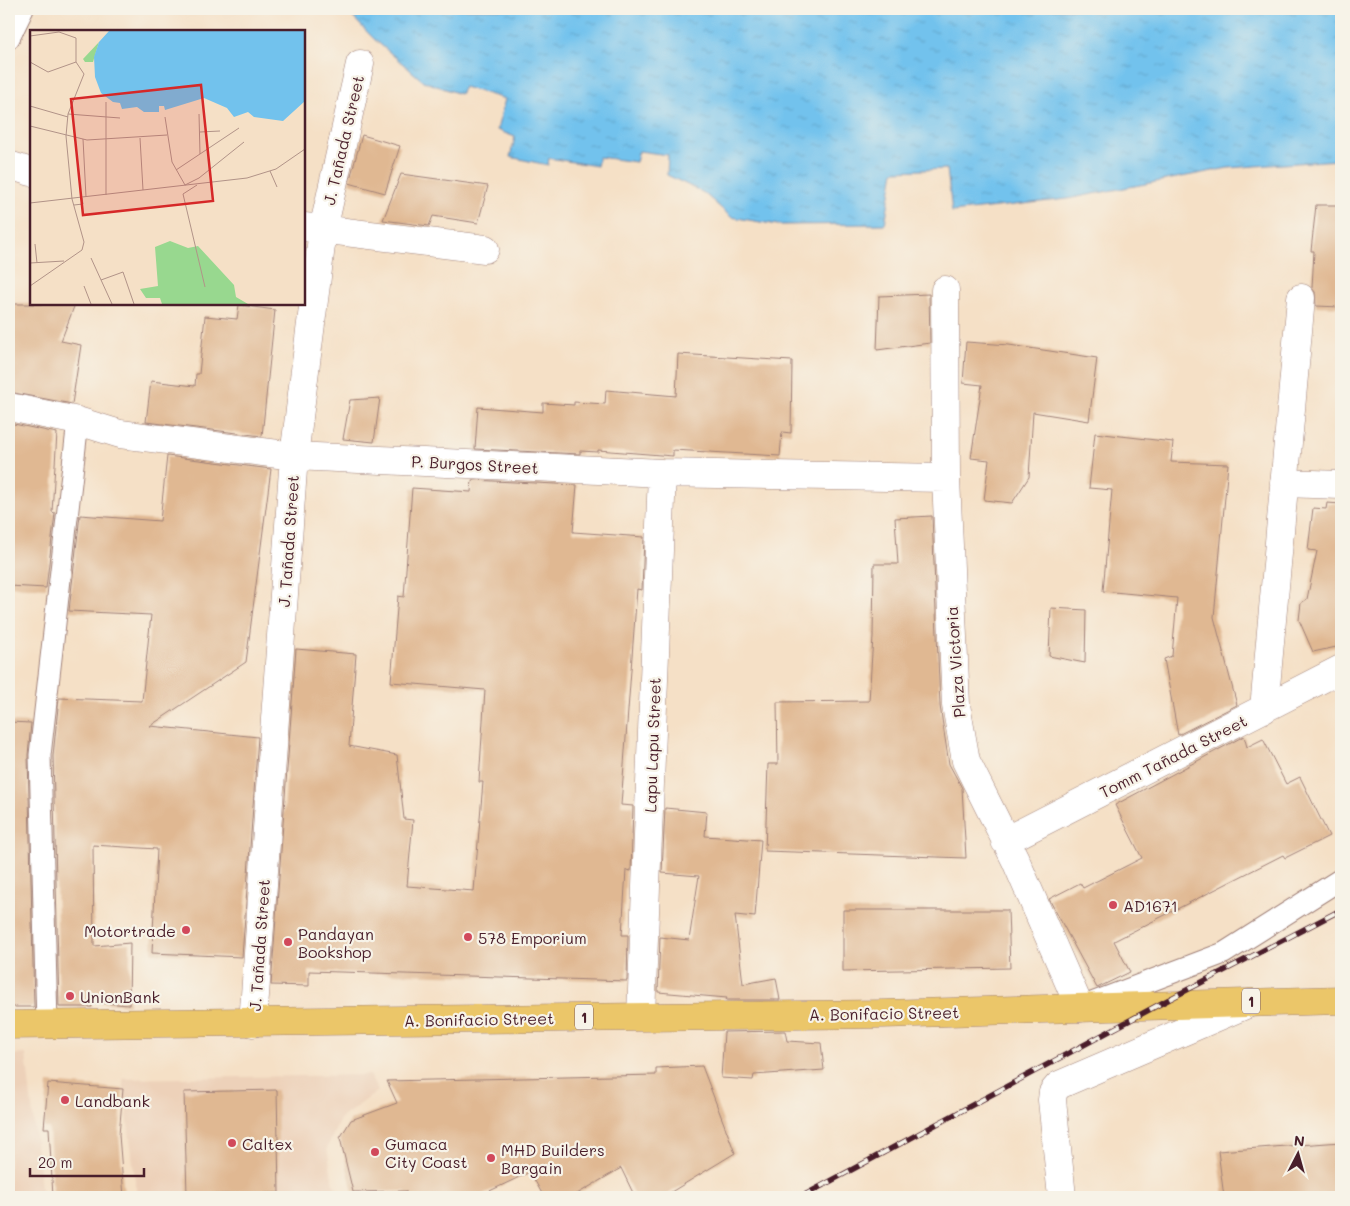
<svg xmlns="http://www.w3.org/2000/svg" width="1350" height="1206" font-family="Mali,sans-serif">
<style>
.built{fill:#edd1b9}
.water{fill:url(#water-ripples);stroke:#5e708c}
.building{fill:#e0b892}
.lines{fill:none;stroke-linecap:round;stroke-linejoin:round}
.lane-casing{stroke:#a08078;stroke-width:23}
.street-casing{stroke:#a08078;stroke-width:29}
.primary-casing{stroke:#a08078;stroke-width:29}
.lane{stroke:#fff;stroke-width:21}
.street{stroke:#fff;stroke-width:28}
.primary{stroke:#ebc669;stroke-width:28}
.rail-casing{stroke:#4a1f2b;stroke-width:5.5}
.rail{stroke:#f7f3e8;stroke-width:4;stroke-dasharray:11;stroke-linecap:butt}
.poi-dot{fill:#d1495b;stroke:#f7f3e8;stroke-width:2}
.labels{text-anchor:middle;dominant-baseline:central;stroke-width:4.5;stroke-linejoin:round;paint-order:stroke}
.shield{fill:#f7f3e8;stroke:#7e5f64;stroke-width:1}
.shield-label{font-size:15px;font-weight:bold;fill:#4a1f2b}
.street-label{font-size:16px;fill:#4a1f2b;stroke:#f7f3e8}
.poi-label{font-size:16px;fill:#4a1f2b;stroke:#f7f3e8;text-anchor:start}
.inset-road{fill:none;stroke:#b19388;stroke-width:1}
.view{fill:#d62828;fill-opacity:0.15;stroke:#d62828;stroke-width:2.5}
.inset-edge{fill:none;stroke:#4a1f2b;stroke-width:2.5}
</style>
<defs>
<pattern id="water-ripples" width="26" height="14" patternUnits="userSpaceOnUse" patternTransform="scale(1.25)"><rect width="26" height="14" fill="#72c2ed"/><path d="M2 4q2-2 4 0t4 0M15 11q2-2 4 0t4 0" fill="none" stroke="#64a6cb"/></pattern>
</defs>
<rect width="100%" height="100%" fill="#f7f3e8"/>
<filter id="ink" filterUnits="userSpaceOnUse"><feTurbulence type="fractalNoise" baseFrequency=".02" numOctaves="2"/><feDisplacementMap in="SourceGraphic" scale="10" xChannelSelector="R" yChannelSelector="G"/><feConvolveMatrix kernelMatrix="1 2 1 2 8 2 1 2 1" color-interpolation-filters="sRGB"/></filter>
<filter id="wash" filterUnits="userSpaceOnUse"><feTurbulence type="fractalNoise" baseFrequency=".0096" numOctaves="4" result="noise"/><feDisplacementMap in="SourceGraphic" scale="20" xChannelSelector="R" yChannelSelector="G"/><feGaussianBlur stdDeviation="1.12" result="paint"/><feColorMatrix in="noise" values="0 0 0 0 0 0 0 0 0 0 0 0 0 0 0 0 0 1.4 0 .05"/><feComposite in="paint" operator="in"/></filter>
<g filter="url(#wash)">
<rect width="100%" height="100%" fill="#f5e0c6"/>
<path class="built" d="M26,1054L42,1197H9V1055Z
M370,1075L378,1091L340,1119L327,1148L333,1184L346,1197H137L123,1079Z"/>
<path class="water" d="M345,9H1341V136L1337,160L1228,168L1067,199L952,212L947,169L894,171L885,224L778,225L731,217L704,193L667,175L668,155L639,151L636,162L599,157L597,166L549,158L548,165L510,157L515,137L497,130L505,99L464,87L460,94L423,81L374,39Z"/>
<g id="blocks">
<path class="building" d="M362,135L400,146L385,193L349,183Z
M401,174L488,186L478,223L433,216L429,226L383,220Z
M1316,205H1341V307L1316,306L1315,292L1312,288L1314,251H1311Z
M929,294L930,343L877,350L879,296Z
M9,304H75L61,341L81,345L72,404L9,392Z
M239,305L275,310L262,436L146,422L151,381L195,386L196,374H199L205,316L237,319Z
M966,342L1009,345L1097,358L1089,421L1033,412L1029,477L1012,503L984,500L989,460L971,458L982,385L963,383Z
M678,354L792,361L791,433L782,432L780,456L673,450V456L598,450V452L580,451V454L475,449L478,407L543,412V403L574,405V402L605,404L606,390L676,396Z
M380,398L374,442L343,439L350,400Z
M9,423L57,433L52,512L55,513L46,588L9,586Z
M1095,433L1173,442L1171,462L1228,464L1214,617L1237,705L1178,735L1164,659L1172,656L1177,598L1103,591L1112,490L1089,488Z
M167,456L271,469L246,662L150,726L258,737L242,957L152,953L157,849L93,845L94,946L130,943L129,1005L92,1002V1007H59L53,756L59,698L142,701L151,615L69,611L80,515L160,521Z
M472,480L577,485L573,532L644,537L642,590L637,589L621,805L633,806L631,871L626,870L622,935H628L627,981L309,971V986L271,985L296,649L356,654L349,746L397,755L404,819L413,820L407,886L474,891L483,782H479L485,690L391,682L398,596L404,597L412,488L471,492Z
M1327,503L1341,504V646L1313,652L1299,620L1301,603L1307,599L1317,551L1308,550L1313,508L1326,509Z
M932,516L940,706L949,764L962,788L966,858L765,851L768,764H778L777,702L869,701L873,637L874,564H898L895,518Z
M1051,608L1086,610L1085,663L1049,656Z
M9,722L31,723L28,755L34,1007H9Z
M1244,736L1247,747L1263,739L1286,784L1300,777L1329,836L1285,858L1283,855L1114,941L1130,972L1097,988L1049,899L1080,883L1083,888L1142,858L1115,805Z
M665,808L707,812L705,836L761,840L755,917L735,915L743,984L776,978L780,1000H726L727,998L658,992L660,937L689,940L699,876L662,873Z
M843,910H1008L1010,968L843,971Z
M785,1031L787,1041L821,1043L824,1070L754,1075L753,1080L721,1078L724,1032Z
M702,1066L735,1153L663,1197H635L621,1168L572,1197H544L530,1172L477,1197H395L407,1191L353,1192L340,1138L351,1120L397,1103L387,1081L656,1075V1068Z
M48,1083L123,1089L119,1135L124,1197H53L49,1128H44Z
M277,1090L279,1193L187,1195L184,1092Z
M1341,1142V1197H1224L1218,1151Z"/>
</g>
</g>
<g filter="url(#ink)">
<use href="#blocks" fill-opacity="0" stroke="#a08078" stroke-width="1"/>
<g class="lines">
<g class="lane-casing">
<path id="lane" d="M9,38L23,9
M1092,1003L1224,953L1341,879
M47,1024L40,755L78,421"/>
</g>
<g class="street-casing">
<path id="street" d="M9,165L31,172
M304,227L485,249
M945,290L946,478L956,705L966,761L1015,859L1080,1008
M9,407L78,421L120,434L294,456L662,473L946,478
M1284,483L1341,485
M1264,709L1301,298
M1005,841L1341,669
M641,1016L662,473
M253,1023L294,456L323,230L360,64
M1062,1197L1052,1100L1053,1092L1059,1085L1250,1003"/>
</g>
<g class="primary-casing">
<path id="primary" d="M9,1025L883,1014L1341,1000"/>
</g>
<use href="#lane" class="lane"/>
<use href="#street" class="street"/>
<use href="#primary" class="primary"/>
<g class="rail-casing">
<path id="rail" d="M801,1197L1160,1004L1341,910"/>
</g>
<use href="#rail" class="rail"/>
</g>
</g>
<g class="poi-dot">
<circle cx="1113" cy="905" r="5"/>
<circle cx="186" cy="930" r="5"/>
<circle cx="468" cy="937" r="5"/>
<circle cx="288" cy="942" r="5"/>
<circle cx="70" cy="996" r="5"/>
<circle cx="65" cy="1100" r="5"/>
<circle cx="232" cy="1143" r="5"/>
<circle cx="375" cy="1152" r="5"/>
<circle cx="491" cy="1158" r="5"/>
</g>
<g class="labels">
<g class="shield">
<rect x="1242" y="988.5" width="18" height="25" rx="4"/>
<rect x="575" y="1004.5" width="18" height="25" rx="4"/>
</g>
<g class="shield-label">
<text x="1251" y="1001">1</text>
<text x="584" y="1017">1</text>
</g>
<g class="street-label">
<text transform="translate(343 140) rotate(-77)">J. Tañada Street</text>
<text transform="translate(475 464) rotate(3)">P. Burgos Street</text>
<text transform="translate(288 541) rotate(-86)">J. Tañada Street</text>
<text transform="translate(955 662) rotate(-94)">Plaza Victoria</text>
<text transform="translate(652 745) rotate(-88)">Lapu Lapu Street</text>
<text transform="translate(1173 756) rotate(-27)">Tomm Tañada Street</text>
<text transform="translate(259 945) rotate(-86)">J. Tañada Street</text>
<text transform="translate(884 1013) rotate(-1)">A. Bonifacio Street</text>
<text transform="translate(479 1019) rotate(-1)">A. Bonifacio Street</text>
</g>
<g class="poi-label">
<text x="1123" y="905">AD1671</text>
<text x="176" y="930" text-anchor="end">Motortrade</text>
<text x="298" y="933">Pandayan<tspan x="298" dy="18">Bookshop</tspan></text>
<text x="478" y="937">578 Emporium</text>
<text x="80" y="996">UnionBank</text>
<text x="75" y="1100">Landbank</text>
<text x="242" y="1143">Caltex</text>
<text x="385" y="1143">Gumaca<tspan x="385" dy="18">City Coast</tspan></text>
<text x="501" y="1149">MHD Builders<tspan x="501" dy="18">Bargain</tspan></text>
</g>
</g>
<g transform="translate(30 30)">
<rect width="275" height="275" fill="#f5e0c6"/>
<path d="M69,12L63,32H55L53,29Z" fill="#98d88f"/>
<path d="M140,211L158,218L168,216L204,255L206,267L218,274H132L130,268H116L110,259L128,256L125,217Z" fill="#98d88f"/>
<path d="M79,1H275V71L253,91L224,87L218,82L204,87L197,78L174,68L135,80L134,76H129V82H114L107,77L92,79L90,73L83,72L71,63L65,47L64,27L69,12Z" fill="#72c2ed"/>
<path class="inset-road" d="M0,6L29,2L46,8V32L54,44L38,84L36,106L42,169L54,212L52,220L0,256M0,32L18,42L46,32M0,76L38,87M38,84L90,88M169,84L170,124M135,87L142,132L155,155L169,148L214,112M0,96L57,110L137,105M170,102L190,101M110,108L113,160M53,109L56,167M146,140L209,98M240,141L247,157M167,155L153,164L175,257M76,165V72M0,173L217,148L246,139L275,119M44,175L53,174L52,168M5,214L7,233M61,228L82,274M0,233L34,231M71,250L93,242L104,274M54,256L61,274"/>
<path class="view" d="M171,55L183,171L53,185L41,69Z"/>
<rect width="275" height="275" class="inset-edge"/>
</g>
<rect width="1350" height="1206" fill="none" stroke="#f7f3e8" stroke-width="30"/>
<g transform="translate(1298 1154) rotate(6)" stroke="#f7f3e8" stroke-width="4" paint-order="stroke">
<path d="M0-4L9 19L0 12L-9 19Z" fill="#4a1f2b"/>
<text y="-8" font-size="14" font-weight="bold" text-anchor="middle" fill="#4a1f2b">N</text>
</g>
<path d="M30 1168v8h114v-8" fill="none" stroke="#4a1f2b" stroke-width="2.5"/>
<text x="38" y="1168" font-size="15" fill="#4a1f2b" stroke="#f7f3e8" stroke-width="4" paint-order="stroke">20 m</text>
</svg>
